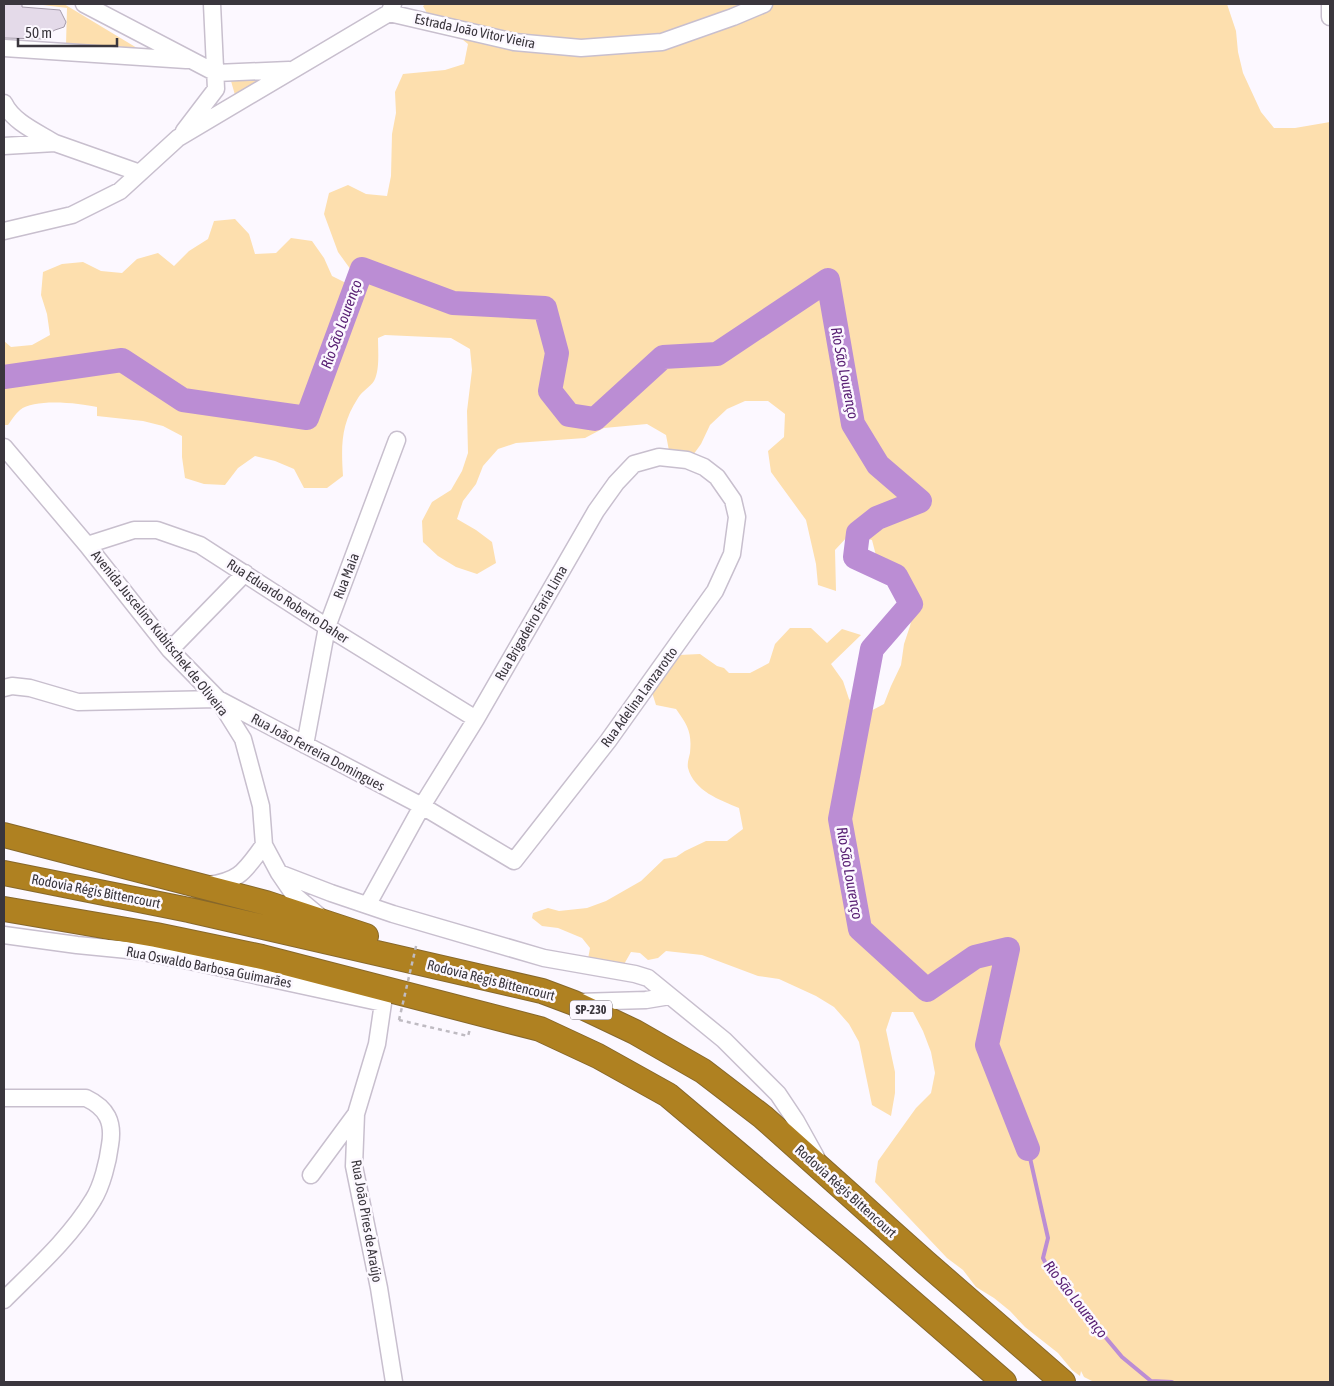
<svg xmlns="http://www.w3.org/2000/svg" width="1334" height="1386" font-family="'Asap Condensed',sans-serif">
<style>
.green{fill:#fddfae}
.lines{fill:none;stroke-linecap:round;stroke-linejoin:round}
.stream{stroke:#bb8dd4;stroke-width:4}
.river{stroke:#bb8dd4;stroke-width:24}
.building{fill:#e4dae9;stroke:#a69cab}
.minor-casing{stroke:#c8bfce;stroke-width:19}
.highway-casing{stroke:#86672b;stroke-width:26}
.path{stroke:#bfbbc2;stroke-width:2.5;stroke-dasharray:4 4;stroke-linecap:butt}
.minor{stroke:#fff;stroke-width:16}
.highway{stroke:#af8121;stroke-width:24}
.path-bridge{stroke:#bfbbc2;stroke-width:2.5;stroke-dasharray:4 4;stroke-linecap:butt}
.labels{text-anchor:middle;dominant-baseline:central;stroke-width:5;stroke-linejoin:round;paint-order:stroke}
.shield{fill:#fcf8ff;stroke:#747077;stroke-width:1}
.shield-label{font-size:12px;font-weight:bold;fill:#3a363d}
.street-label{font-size:14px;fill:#3a363d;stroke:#fcf8ff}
.water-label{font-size:15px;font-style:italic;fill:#5a2175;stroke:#fcf8ff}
</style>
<rect width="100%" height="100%" fill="#fcf8ff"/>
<path class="green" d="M35,4H64L142,51L66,45L67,8Z
M426,4H1227L1236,31L1238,52L1243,73L1261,112L1274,128H1295L1330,122V1382H1094L1084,1377L1081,1371L1080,1376L1072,1370L1058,1353L1025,1327L1010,1311L994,1298L976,1287L963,1270L947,1258L875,1182L878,1161L916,1108L931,1093L935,1073L931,1052L923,1031L913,1012H892L886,1030L895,1072V1093L891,1116L872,1105L859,1042L849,1024L834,1007L816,996L779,979L758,976L702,955L666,951L658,958L648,960L640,953L631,952L619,973L588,959L590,948L582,938L558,928L542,926L532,918L533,913L548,908L559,911L587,908L606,901L641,881L664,859L676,857L685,851L706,841H727L743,829L739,808C720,800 694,791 688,768C687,764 689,757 690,753C692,732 688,726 676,709L656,705L650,686L679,655L700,654L717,666L724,668L729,673H750L769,663L775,644L790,628H811L827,643L842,629L861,635L831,664L843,681L849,699L865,714L884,704L891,686L901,665L904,644L910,626L915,605L900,590L882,579L872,540L849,535L835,550L836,591L818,585L816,564L806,520L771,472L768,451L784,437L785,414L768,401H745L727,409L710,425L701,444L688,462L670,456L666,435L647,424L604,428L585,438L516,443L498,449L483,466L476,484L463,501L457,519L476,530L492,542L496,563L477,574L456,567L438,556L423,542L422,521L432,502L451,490L462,471L468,453L467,411L472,370L470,349L451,338L385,335L378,338C378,350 380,370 374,381C370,387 362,391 358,398C341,424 341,445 343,476L327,488H304L294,469L275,461L255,456L238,468L225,485L204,484L185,478L182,457V436L163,426L143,421L97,416V407C79,403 34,398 20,410C15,414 11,421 8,425H4V341L11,347L32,345L50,335L47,314L41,295L43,272L62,264L83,262L101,271L122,273L137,259L158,253L174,266L189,251L208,239L214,221L235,219L249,234L255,254L276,253L291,238L312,241L324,258L332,276L350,285L351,270L338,252L324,214L329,193L348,185L366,194L387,196L391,176L392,134L396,113L395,92L403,74L445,70L464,64L468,44L452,31L433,24L423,6Z
M268,77L235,95L231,81Z"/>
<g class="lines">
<path class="stream" d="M1028,1149L1048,1238L1043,1258L1049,1270L1122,1357L1151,1381L1172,1382"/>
<path class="river" d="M4,377L122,360L183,400L307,418L362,269L453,303L545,308L557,353L550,391L569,415L595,419L663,357L717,354L828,280L853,424L878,465L920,501L877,518L858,533L855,557L896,576L911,604L872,649L840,819L860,929L927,990L975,957L1008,949L987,1045L1028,1149"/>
</g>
<path class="building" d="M4,4H22V7L60,10L66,22L64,27L55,30L48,34L46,39L4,38Z"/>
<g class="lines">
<g class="minor-casing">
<path id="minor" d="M84,4L216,73L289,70
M212,4L216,89
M1330,4V17
M389,13L514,42L581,48L662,42L733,17L764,4
M4,48L186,60
M4,103C13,122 37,132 55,143
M184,131L216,89
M4,146L55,143L140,173
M4,231L72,215L120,191L178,138L389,13L393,4
M4,447L87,545L170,650L218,699L243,739L261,806L264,845L279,873L294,895L319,916
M87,545L134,530H157L200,545L327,627L476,719
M170,650L245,573
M4,688L12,686L30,688L78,702L218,699L422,806L514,861L608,741L715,591L732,554L737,517L733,500L717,477L704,467L687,460L659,457L634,464L616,483L596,511L476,719L422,806L368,904
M305,745L327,627L397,440
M279,873L331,893L393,914L544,958L635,974L648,978L724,1040L778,1094L796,1121L816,1157
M208,885C241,881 245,870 264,845
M4,935L77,945L138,951L199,963L383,1003L377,1044L356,1114L354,1166L379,1288L394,1382
M578,1002L646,1000L670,996
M4,1098H86C107,1108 114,1122 110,1145C108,1161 102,1186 93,1200C70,1238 35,1269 4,1300
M311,1175L356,1114"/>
</g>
<g class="highway-casing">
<path id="highway" d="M4,835L266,903L366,936
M4,873L189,910L542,991L574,1003L635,1032L703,1071L763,1117L925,1262L1063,1382
M4,909L156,935L262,957L540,1029L598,1056L668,1095L852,1250L1004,1382"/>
</g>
<path class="path" d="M399,1020L468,1036L470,1029"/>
<use href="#minor" class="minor"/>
<use href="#highway" class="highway"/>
<path class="path-bridge" d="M399,1020L417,942"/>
</g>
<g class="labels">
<rect class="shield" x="570" y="1000.5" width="42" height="19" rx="4"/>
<g class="shield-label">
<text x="591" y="1010">SP-230</text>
</g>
<g class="street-label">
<text transform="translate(475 31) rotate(12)">Estrada João Vitor Vieira</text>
<text transform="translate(346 576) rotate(-69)">Rua Maia</text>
<text transform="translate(288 601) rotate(33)">Rua Eduardo Roberto Daher</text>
<text transform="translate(531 623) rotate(-60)">Rua Brigadeiro Faria Lima</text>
<text transform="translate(160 633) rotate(51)">Avenida Juscelino Kubitschek de Oliveira</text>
<text transform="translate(639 697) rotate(-54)">Rua Adelina Lanzarotto</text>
<text transform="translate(318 752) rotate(28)">Rua João Ferreira Domingues</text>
<text transform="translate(96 891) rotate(11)">Rodovia Régis Bittencourt</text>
<text transform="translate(209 967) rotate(11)">Rua Oswaldo Barbosa Guimarães</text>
<text transform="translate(491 980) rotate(14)">Rodovia Régis Bittencourt</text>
<text transform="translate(846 1191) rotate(42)">Rodovia Régis Bittencourt</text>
<text transform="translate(367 1221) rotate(80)">Rua João Pires de Araújo</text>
</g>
<g class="water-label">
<text transform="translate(341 324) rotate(-70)">Rio São Lourenço</text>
<text transform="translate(845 373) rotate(79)">Rio São Lourenço</text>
<text transform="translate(850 873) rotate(80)">Rio São Lourenço</text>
<text transform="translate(1076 1299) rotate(52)">Rio São Lourenço</text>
</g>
</g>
<rect width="1334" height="1386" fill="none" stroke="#3a363d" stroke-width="10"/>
<path d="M18 38v8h99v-8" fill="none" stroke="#3a363d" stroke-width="2.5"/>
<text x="25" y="38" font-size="15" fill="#3a363d" stroke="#fcf8ff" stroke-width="4" paint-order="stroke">50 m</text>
</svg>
